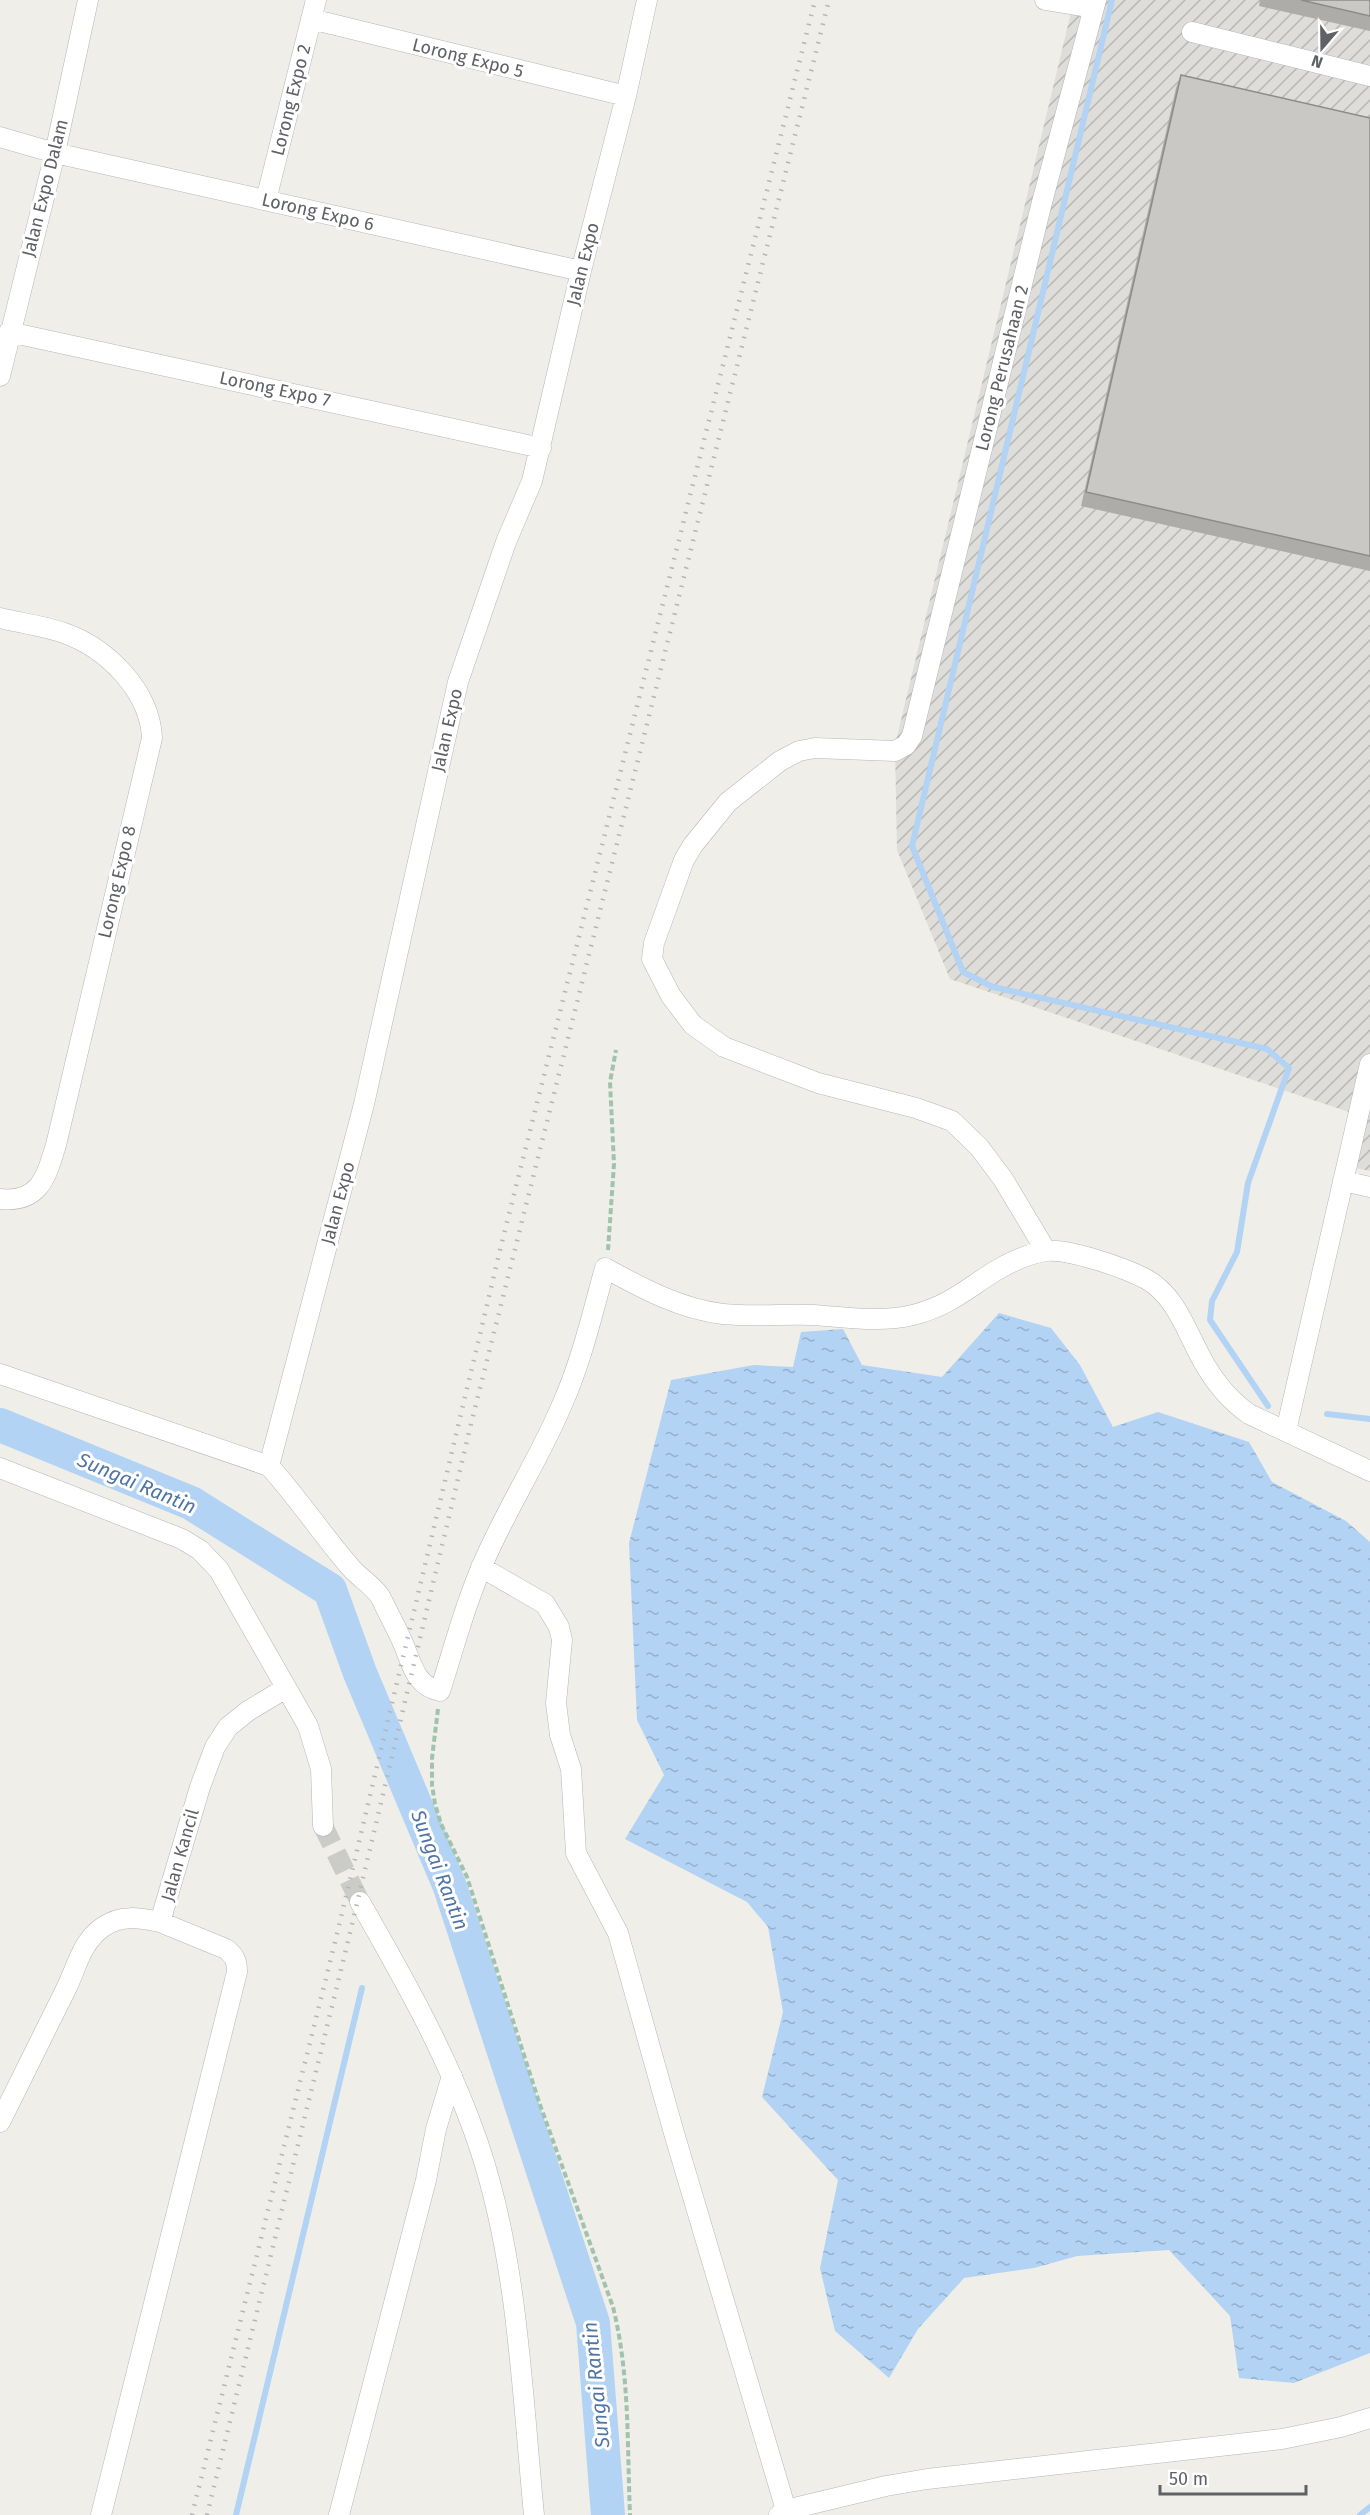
<svg xmlns="http://www.w3.org/2000/svg" width="1370" height="2515" font-family="'Fira Sans',sans-serif">
<style>
.industrial{fill:url(#industrial-furrows)}
.water{fill:url(#water-ripples)}
.lines{fill:none;stroke-linecap:round;stroke-linejoin:round}
.stream{stroke:#b2d3f4;stroke-width:6}
.river{stroke:#b2d3f4;stroke-width:34}
.minor-tunnel{stroke:#cbcbc8;stroke-width:20;stroke-dasharray:20 10;stroke-linecap:butt}
.minor-casing{stroke:#b4b6ba;stroke-width:21}
.path{stroke:#a1c3ad;stroke-width:4;stroke-dasharray:6 3;stroke-linecap:butt}
.minor{stroke:#fff;stroke-width:20}
.rail{stroke:#b5b5b6;stroke-width:4.5;stroke-dasharray:1.5 8;stroke-linecap:butt}
.wall{fill:#aeaca9}
.building{fill:#cac8c4;stroke:#8d8c89;stroke-width:1.5}
.labels{text-anchor:middle;dominant-baseline:central;stroke-width:6;stroke-linejoin:round;paint-order:stroke}
.street-label{font-size:18px;fill:#5f6166;stroke:#fff}
.water-label{font-size:20px;font-style:italic;fill:#5074a5;stroke:#fff}
</style>
<defs>
<pattern id="industrial-furrows" width="10" height="10" patternUnits="userSpaceOnUse" patternTransform="scale(1.5)"><rect width="10" height="10" fill="#deddd9"/><path d="M-1 1l2-2M0 10L10 0M9 11l2-2" fill="none" stroke="#b7b7b4"/></pattern>
<pattern id="water-ripples" width="26" height="14" patternUnits="userSpaceOnUse" patternTransform="scale(1.5)"><rect width="26" height="14" fill="#b2d3f4"/><path d="M2 4q2-2 4 0t4 0M15 11q2-2 4 0t4 0" fill="none" stroke="#94afc9"/></pattern>
</defs>
<rect width="100%" height="100%" fill="#efeee8"/>
<path class="industrial" d="M1074,0H1370V1171L1341,1165L1349,1112L950,979L897,850L895,745Z"/>
<path class="water" d="M999,1313L1051,1328L1080,1365L1113,1427L1158,1412L1249,1442L1272,1482L1346,1521L1370,1542V2353L1294,2383L1239,2378L1230,2316L1169,2250L1077,2256L1034,2268L964,2278L918,2329L889,2378L835,2331L820,2268L838,2180L762,2097L783,2012L768,1927L747,1902L625,1839L664,1775L637,1720L629,1543L671,1380L754,1365L793,1367L801,1332L843,1329L862,1365L942,1377Z"/>
<g class="lines">
<path class="stream" d="M1112,0L912,846L963,972L993,987L1267,1049L1289,1068L1248,1183L1237,1252L1212,1301L1210,1320L1268,1406
M1327,1414L1370,1419
M236,2515L362,1988
M1360,2515L1370,2507"/>
<path class="river" d="M0,1425L191,1503L330,1590L360,1673L450,1887L593,2323L608,2515"/>
<path class="minor-tunnel" d="M323,1826L360,1902"/>
<g class="minor-casing">
<path id="minor" d="M1045,0L1094,8
M311,19L626,96
M1192,32L1370,76
M0,137L55,153L581,271
M266,200L316,0
M9,332L541,448
M0,376L55,153L88,0
M0,618C21,623 44,626 64,633C107,648 150,691 152,738L56,1145C46,1177 40,1203 0,1199
M1343,1181L1370,1187
M1046,1251L1003,1179L979,1147L952,1121L916,1108L818,1083L724,1047L693,1025L671,996L652,959L654,943L684,860L693,845L728,802L780,761L799,751L815,748L895,751L906,745L912,736L1041,206L1096,0
M0,1374L269,1466C299,1499 323,1536 352,1569C361,1579 375,1587 381,1598C388,1613 397,1629 403,1643C412,1664 415,1686 440,1691C454,1648 464,1607 482,1566C505,1511 538,1461 561,1407C581,1363 592,1315 605,1268C642,1288 680,1309 723,1314C753,1317 783,1314 813,1315C846,1317 880,1323 913,1315C946,1307 964,1291 992,1273C1008,1263 1027,1254 1046,1251C1068,1248 1125,1268 1146,1279C1177,1296 1187,1334 1204,1363C1216,1384 1229,1400 1249,1414L1370,1471
M1286,1431L1370,1064
M269,1466L364,1104L458,682L506,542L532,481L581,271L626,96L647,0
M0,1468L182,1539L200,1550L219,1570L308,1726L321,1769L323,1826
M481,1567L545,1604L559,1627L562,1640L556,1703L560,1735L571,1769L576,1853L618,1933L674,2133L786,2510
M360,1902C404,1979 449,2058 478,2143C518,2260 522,2392 534,2515
M0,2122C22,2077 44,2034 66,1989C77,1967 81,1942 103,1927C121,1914 140,1918 160,1922L200,1787L215,1747L228,1727L248,1711L286,1688
M101,2515L237,1972C237,1961 235,1956 226,1949L160,1922
M339,2515L426,2180L436,2129L452,2076
M779,2515L786,2510L886,2486L927,2479L1282,2439L1341,2427L1370,2418"/>
</g>
<path class="path" d="M608,1250L614,1164L610,1082L616,1050
M438,1709L432,1758V1785L435,1804L441,1824L467,1877L539,2102L613,2307C630,2375 627,2445 630,2515"/>
<use href="#minor" class="minor"/>
<path class="rail" d="M192,2515L338,1930L501,1246L815,0
M207,2515L350,1933L470,1428L829,0"/>
</g>
<path class="wall" d="M1260,0H1370V31L1259,6Z
M1181,75L1370,118V571L1081,506L1176,88Z"/>
<path class="building" d="M1301,0H1370V16Z
M1181,75L1370,118V556L1086,492Z"/>
<g class="labels">
<g class="street-label">
<text transform="translate(468 58) rotate(14)">Lorong Expo 5</text>
<text transform="translate(291 100) rotate(-76)">Lorong Expo 2</text>
<text transform="translate(45 188) rotate(-76)">Jalan Expo Dalam</text>
<text transform="translate(318 212) rotate(13)">Lorong Expo 6</text>
<text transform="translate(583 264) rotate(-76)">Jalan Expo</text>
<text transform="translate(1002 368) rotate(-76)">Lorong Perusahaan 2</text>
<text transform="translate(275 389) rotate(12)">Lorong Expo 7</text>
<text transform="translate(447 730) rotate(-77)">Jalan Expo</text>
<text transform="translate(117 882) rotate(-77)">Lorong Expo 8</text>
<text transform="translate(338 1203) rotate(-75)">Jalan Expo</text>
<text transform="translate(180 1855) rotate(-74)">Jalan Kancil</text>
</g>
<g class="water-label">
<text transform="translate(137 1483) rotate(23)">Sungai Rantin</text>
<text transform="translate(440 1870) rotate(69)">Sungai Rantin</text>
<text transform="translate(596 2385) rotate(-96)">Sungai Rantin</text>
</g>
</g>
<g transform="translate(1322 48) rotate(200)" stroke="#ffffff" stroke-width="4.5" paint-order="stroke">
<path d="M0-4.5L10 22L0 15L-10 22Z" fill="#5f6166"/>
<text y="-9" font-size="16" font-weight="bold" text-anchor="middle" fill="#5f6166">N</text>
</g>
<path d="M1160 2485v9h146v-9" fill="none" stroke="#5f6166" stroke-width="3"/>
<text x="1169" y="2485" font-size="18" fill="#5f6166" stroke="#ffffff" stroke-width="4.5" paint-order="stroke">50 m</text>
</svg>
